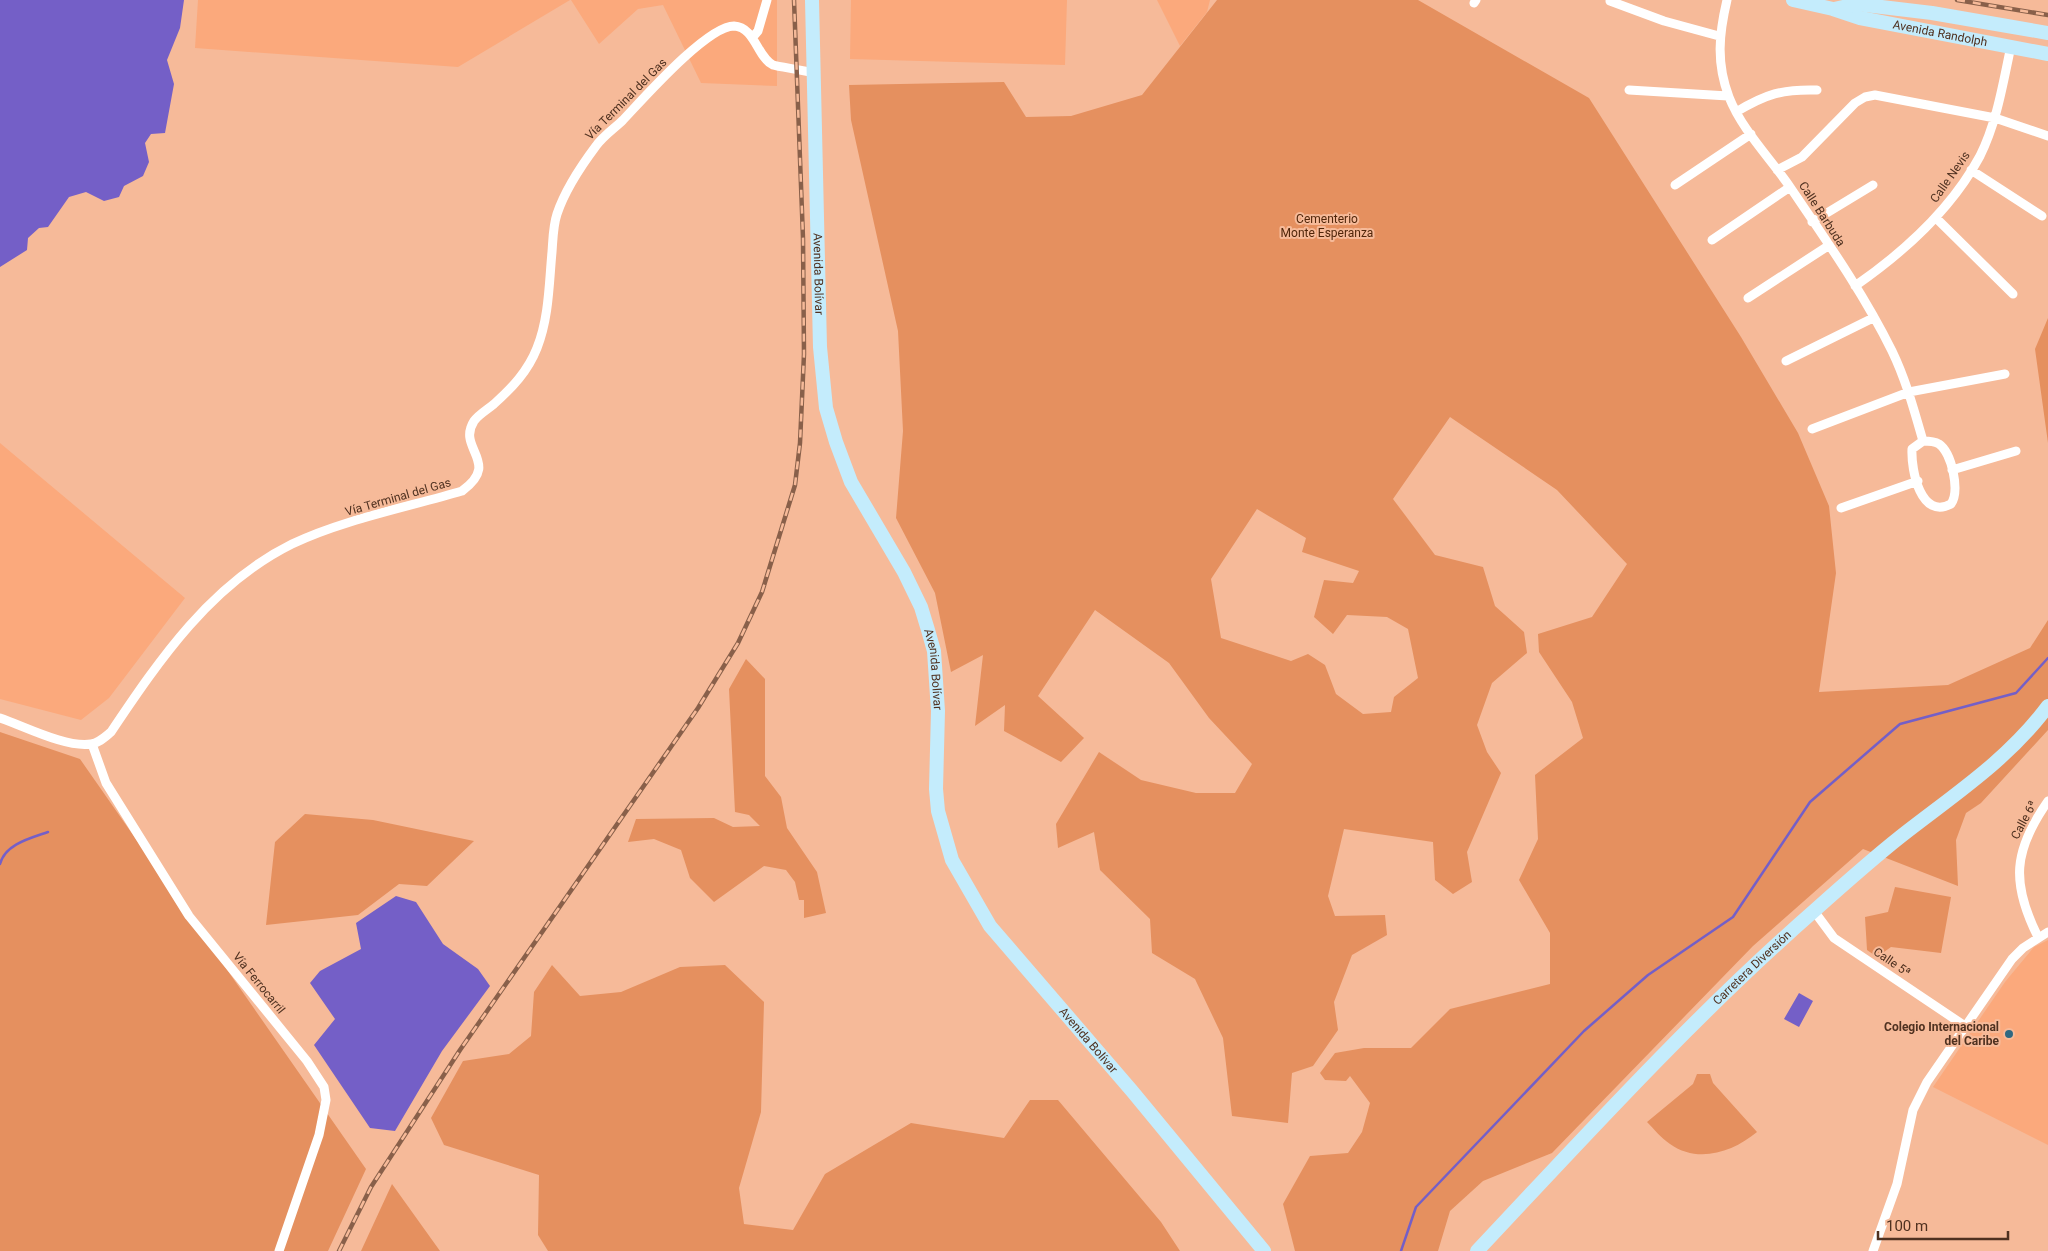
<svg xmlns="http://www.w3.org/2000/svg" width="2048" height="1251" font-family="Roboto,sans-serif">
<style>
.built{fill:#fba97c}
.green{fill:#e5905f;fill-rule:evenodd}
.water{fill:#745fc7}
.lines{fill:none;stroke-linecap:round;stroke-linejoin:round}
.stream{stroke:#745fc7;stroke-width:2.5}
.minor{stroke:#fff;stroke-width:9}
.secondary{stroke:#c4ecfc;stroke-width:14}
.rail-casing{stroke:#89604a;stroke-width:4.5}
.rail{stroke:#f6ba99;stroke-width:2.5;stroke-dasharray:8;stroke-linecap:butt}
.poi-dot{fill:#2f6881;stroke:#f6ba99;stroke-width:2}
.labels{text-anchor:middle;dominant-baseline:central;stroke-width:4;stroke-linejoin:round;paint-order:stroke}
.street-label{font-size:12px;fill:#4f3120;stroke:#f6ba99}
.park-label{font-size:12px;fill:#50260a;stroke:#f6ba99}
.poi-label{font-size:12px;font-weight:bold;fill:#4f3120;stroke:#f6ba99;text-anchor:end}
</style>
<rect width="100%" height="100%" fill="#f6ba99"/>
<path class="built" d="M198,0H570L458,67L195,48Z
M571,0H777V86L701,83L663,5L638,9L599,44Z
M851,0H1067L1065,65L850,59Z
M1157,0H1210L1207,12L1180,46Z
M0,443L185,598L109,698L81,720L0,699Z
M2048,940V1145L1933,1087L2005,982L2034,947Z"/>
<path class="green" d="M1217,0H1418L1589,98L1741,337L1798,433L1829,506L1836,573L1819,692L1948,685L2030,648L2048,620V730L1981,803L1966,813L1956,840L1958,886L1863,849L1753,946L1552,1153L1483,1181L1450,1211L1438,1251H1295L1283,1204L1310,1156L1348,1153L1362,1132L1370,1103L1350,1076L1346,1081L1325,1080L1320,1073L1335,1053L1364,1048H1411L1450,1009L1550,984V933L1519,880L1538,839L1535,775L1583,738L1572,702L1539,652L1538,634L1592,617L1627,564L1557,490L1450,417L1393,499L1435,555L1483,567L1495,606L1524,632L1527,653L1492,683L1477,725L1487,752L1501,773L1467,852L1472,882L1453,894L1435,880L1433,842L1344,829L1328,896L1335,916L1385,915L1387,935L1352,955L1334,1002L1338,1030L1313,1066L1292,1073L1288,1123L1232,1116L1223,1038L1195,979L1152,953L1150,919L1100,870L1094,832L1058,848L1056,824L1099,752L1141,780L1196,793H1235L1252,764L1209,718L1169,663L1095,610L1038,696L1084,738L1061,762L1004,731L1005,705L975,726L983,655L951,672L935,593L896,518L903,431L898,331L851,120L849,85L1004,82L1026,117L1071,116L1142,95ZM1257,509L1306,538L1302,552L1359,571L1353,583L1324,580L1314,617L1333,634L1347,615L1387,617L1408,629L1418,678L1394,697L1391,712L1363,714L1336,694L1325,665L1308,654L1291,661L1221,638L1211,579Z
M2048,318V443L2035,349Z
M746,659L765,679V776L781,797L787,828L817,872L826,913L804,918V900H799L795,882L786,870L764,866L714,902L690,878L681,850L654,839L628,842L636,819L714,818L733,827L760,826L749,815L735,812L729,689Z
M0,732L80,759L366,1169L328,1251H0Z
M305,814L373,820L474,841L427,886L399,884L358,915L266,925L275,842Z
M1895,887L1951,897L1941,953L1891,947L1877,957L1867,950L1865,917L1888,912Z
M552,965L580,996L621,992L680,967L725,965L764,1002L761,1112L739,1188L744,1224L793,1230L825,1174L911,1123L1004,1138L1030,1100H1058L1161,1222L1180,1251H548L538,1235L539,1175L444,1145L431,1118L463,1061L509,1054L531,1036L534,992Z
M1697,1074H1710L1713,1083L1757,1132C1733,1152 1698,1164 1670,1144C1661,1138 1654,1129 1647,1122L1693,1084Z
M392,1184L440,1251H361Z"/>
<path class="water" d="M0,0H184L180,28L167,60L174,84L165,133L151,134L145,143L149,162L143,176L124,186L119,197L104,201L86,192L69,197L48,227L39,228L28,238L27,250L0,267Z
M396,896L416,902L443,944L478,969L490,986L442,1051L395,1131L370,1128L314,1045L335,1019L310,983L320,971L361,949L356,923Z
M1799,993L1813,1001L1799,1027L1784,1019Z"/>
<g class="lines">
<path class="stream" d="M0,864C5,844 31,838 48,832
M1401,1251L1416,1207L1584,1031L1648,975L1733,917L1810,802L1900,724L2016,693L2048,658"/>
<path class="minor" d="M1727,0C1719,34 1716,63 1729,97C1742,130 1770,158 1790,187C1826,240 1864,294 1892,351C1906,380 1914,410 1923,441
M1610,1L1664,21L1719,36
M1474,3L1476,0
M752,38L758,31L767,0
M1629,90L1728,96
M1736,112C1766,94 1782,89 1817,90
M1777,170L1802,157L1855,103L1865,97L1875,95L1995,118L2048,136
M1971,170L2042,216
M1675,185L1751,134
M1936,218L2013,294
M1812,222L1873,185
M1712,240L1790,187
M1855,286C1904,252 1951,210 1980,156C1997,122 2003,83 2011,46
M1748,298L1828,246
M1786,361L1873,318
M1812,429L1909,392L2005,374
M1923,441C1928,441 1934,441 1939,444C1952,453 1960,491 1951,504C1921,520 1911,471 1912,449Z
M1952,470L2016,451
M1841,508L1918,481
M0,718C24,726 66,748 91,744C99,743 105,737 111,732C160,659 211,584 292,544C342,520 408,507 462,491C502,462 456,449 474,421C478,415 488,409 494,404C512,388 528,371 537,348C549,318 549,284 552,252C553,239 553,226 557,214C565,190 581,166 596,146C603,136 615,128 623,120C643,99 707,26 734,26C755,27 757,57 773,65C779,67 804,70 814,73
M92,744L106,783L189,916L307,1061L324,1087L326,1100L319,1135L279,1251
M1814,911L1834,938L1965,1026
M2038,937C2011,883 2013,851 2048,801
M1873,1251L1897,1184L1913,1110L1927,1082L2012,959L2023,948L2048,932"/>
<g class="secondary">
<path id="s1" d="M812,0L820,347L826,408L836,442L851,482L904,572L921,607L928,630L934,651L938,711L936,789L938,811L952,860L990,926L1132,1091L1264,1251"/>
<path id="s2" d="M1793,0L1833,9L1860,18L2048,54"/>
<path d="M1834,9L1857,4L1932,13L2048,33"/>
<path id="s3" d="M1477,1251C1587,1134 1695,1015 1815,910C1843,885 1871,860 1900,837C1952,796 2007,761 2048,706"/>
</g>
<g class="rail-casing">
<path id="rail" d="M1957,0L2048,15
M339,1251L371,1187L460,1050L698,708L738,643L762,592L795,485L800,443L804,354L803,238L794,0"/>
</g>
<use href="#rail" class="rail"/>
</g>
<circle class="poi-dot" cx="2009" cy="1034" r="5"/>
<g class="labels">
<g class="street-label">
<text stroke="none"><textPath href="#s2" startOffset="151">Avenida Randolph</textPath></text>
<text transform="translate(626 99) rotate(-45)">Vía Terminal del Gas</text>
<text transform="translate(1950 177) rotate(-55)">Calle Nevis</text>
<text transform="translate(1822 214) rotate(57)">Calle Barbuda</text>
<text stroke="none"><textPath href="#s1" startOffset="274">Avenida Bolívar</textPath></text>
<text transform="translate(398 497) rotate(-16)">Vía Terminal del Gas</text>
<text stroke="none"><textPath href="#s1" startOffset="694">Avenida Bolívar</textPath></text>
<text transform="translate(2024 820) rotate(-62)">Calle 6ª</text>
<text transform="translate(1892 962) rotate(34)">Calle 5ª</text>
<text stroke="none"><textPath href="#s3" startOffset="395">Carretera Diversión</textPath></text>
<text transform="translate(259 983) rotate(51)">Vía Ferrocarril</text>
<text stroke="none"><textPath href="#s1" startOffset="1114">Avenida Bolívar</textPath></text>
</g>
<g class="park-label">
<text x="1327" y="219">Cementerio<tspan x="1327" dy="14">Monte Esperanza</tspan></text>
</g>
<g class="poi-label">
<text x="1999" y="1027">Colegio Internacional<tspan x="1999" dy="14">del Caribe</tspan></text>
</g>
</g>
<path d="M1878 1231v8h130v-8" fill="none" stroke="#4f3120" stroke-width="2.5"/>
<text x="1886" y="1231" font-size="15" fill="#4f3120" stroke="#f6ba99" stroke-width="4" paint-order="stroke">100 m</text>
</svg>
